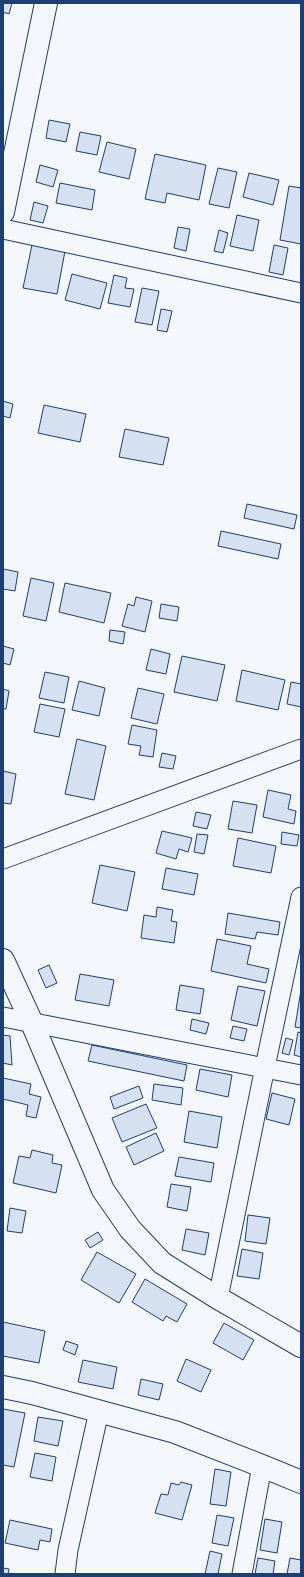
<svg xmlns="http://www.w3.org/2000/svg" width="304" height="1577" font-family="'PT Sans',sans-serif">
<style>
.building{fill:#d5e0f0;stroke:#1d3f73}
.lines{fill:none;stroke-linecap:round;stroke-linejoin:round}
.street-casing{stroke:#1d3f73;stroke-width:21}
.secondary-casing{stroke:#1d3f73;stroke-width:24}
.street{stroke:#f4f7fb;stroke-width:19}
.secondary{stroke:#f4f7fb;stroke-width:22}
</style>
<rect width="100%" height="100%" fill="#f4f7fb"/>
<path class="building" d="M3,3H12L9,14L3,12Z
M49,120L70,124L66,142L46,138Z
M80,132L101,136L97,155L76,151Z
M107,142L136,149L129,179L99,172Z
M155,154L206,165L199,200L167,193L165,203L145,199Z
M40,165L58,170L53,187L36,182Z
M218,168L237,172L229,208L209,204Z
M249,173L279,180L273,205L243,197Z
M60,183L95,190L92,210L56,203Z
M289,186L301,188V244L280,240Z
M34,202L48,206L43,223L30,220Z
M237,215L259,220L253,251L230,246Z
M178,227L190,229L186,251L174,248Z
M219,230L228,233L223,253L214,251Z
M32,245L65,251L57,294L23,288Z
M274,245L288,248L283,275L269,272Z
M72,274L107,283L100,309L65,300Z
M114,275L127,278L125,288L134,289L130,307L108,303Z
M142,288L159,291L152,325L135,322Z
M161,309L172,311L167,332L157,330Z
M3,401L13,404L10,418L3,416Z
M44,405L86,414L80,442L38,433Z
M125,429L169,438L163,465L119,457Z
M247,504L297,515L294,529L244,518Z
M221,531L281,544L278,559L218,546Z
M3,569L18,572L15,591L3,589Z
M31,578L54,583L46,621L23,616Z
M65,583L111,593L104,623L59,612Z
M136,597L152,601L145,632L122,626L128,604L134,606Z
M161,604L179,607L177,621L159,618Z
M110,630L125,632L123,644L109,641Z
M3,646L14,649L10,665L3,663Z
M151,649L170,654L166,674L146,670Z
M182,656L225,665L217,701L174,692Z
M242,670L285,680L278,710L236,701Z
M45,672L69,677L64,703L39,698Z
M79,681L105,688L99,716L72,710Z
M291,682L301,684V707L287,704Z
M138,688L164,694L157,724L131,718Z
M3,689L9,691L6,709H3Z
M40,704L65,709L59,737L34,732Z
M132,725L157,730L153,757L139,755L141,746L128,744Z
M77,739L106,746L94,800L65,794Z
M162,753L176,756L173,769L159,767Z
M3,771L16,774L11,804L3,803Z
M268,790L291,795L288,809L296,811L294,824L263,817Z
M233,801L257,805L252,833L228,829Z
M196,812L211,815L207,829L193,826Z
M162,831L192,838L188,852L179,849L176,859L156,853Z
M282,832L299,835L297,846L281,844Z
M197,834L208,835L204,854L194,852Z
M238,838L276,846L271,873L233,866Z
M100,865L135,872L127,911L92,903Z
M166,868L198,874L194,895L162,889Z
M157,907L173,910L171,921L177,922L174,943L141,938L144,915L156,917Z
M228,913L280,922L278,935L257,932L255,939L225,934Z
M217,939L251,946L247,964L269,969L266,983L211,971Z
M49,965L57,983L46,988L38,970Z
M80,974L114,980L109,1006L75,1000Z
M180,985L204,989L200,1014L176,1010Z
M238,986L265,991L257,1026L231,1020Z
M301,990V1028L295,1027Z
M192,1019L209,1023L206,1034L190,1030Z
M233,1026L247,1029L244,1041L230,1038Z
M298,1032L301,1033V1057L294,1055Z
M3,1035L10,1036L12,1065L3,1063Z
M286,1038L293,1040L289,1055L282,1053Z
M92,1045L187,1065L184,1081L88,1061Z
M200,1069L232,1075L228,1097L196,1090Z
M3,1078L31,1084L29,1094L41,1097L36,1118L26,1116L28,1105L3,1099Z
M154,1084L183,1088L181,1105L152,1100Z
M139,1086L143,1098L114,1109L110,1097Z
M272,1093L295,1099L289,1125L266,1119Z
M146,1104L157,1128L122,1142L112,1118Z
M189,1111L222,1117L217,1148L184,1142Z
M156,1133L164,1151L134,1165L126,1147Z
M32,1150L53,1155L52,1163L62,1165L56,1193L13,1183L19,1156L30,1158Z
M179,1157L214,1163L211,1182L175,1176Z
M171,1184L191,1187L187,1211L167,1207Z
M10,1208L26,1211L22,1233L7,1231Z
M248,1215L270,1218L266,1244L245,1241Z
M186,1229L209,1233L205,1255L182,1250Z
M98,1232L103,1240L90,1248L85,1240Z
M242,1249L263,1253L259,1279L237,1276Z
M97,1252L136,1274L119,1303L81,1280Z
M145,1279L187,1304L177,1322L166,1316L163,1321L132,1302Z
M3,1322L45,1331L39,1363L3,1356Z
M224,1323L254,1340L243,1360L213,1343Z
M66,1341L78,1345L75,1355L63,1350Z
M186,1359L211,1370L201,1392L177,1381Z
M83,1360L117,1367L113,1389L78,1382Z
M141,1379L163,1384L159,1400L138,1395Z
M3,1409L25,1413L14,1467L3,1465Z
M38,1417L63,1421L58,1446L34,1441Z
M35,1453L56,1457L52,1481L30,1477Z
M215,1469L231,1472L226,1506L210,1504Z
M181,1482L192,1485L182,1520L155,1513L161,1494L168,1495L171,1483L179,1485Z
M217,1515L234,1518L228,1546L212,1543Z
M265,1519L282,1522L277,1553L260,1550Z
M10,1520L52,1529L50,1542L40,1540L38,1550L5,1543Z
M210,1551L222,1554L218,1574H205Z
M258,1558L275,1561L273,1574H255Z
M290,1558L301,1560V1574H287Z
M3,1568L9,1569L8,1574H3Z"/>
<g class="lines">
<g class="street-casing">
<path id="street" d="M3,229L301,293
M3,859L301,749
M3,1017L301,1075
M218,1298L265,1067L301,897
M65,1574L68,1550L99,1411
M242,1574L262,1466"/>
</g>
<g class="secondary-casing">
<path id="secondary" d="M3,212L46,3
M3,960L32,1023L103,1190L130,1229L162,1263L218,1298L301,1346
M3,1387L32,1393L175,1432L262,1466L301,1482"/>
</g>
<use href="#street" class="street"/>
<use href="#secondary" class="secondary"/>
</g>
<rect width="304" height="1577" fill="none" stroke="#1d3f73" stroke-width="8"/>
</svg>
